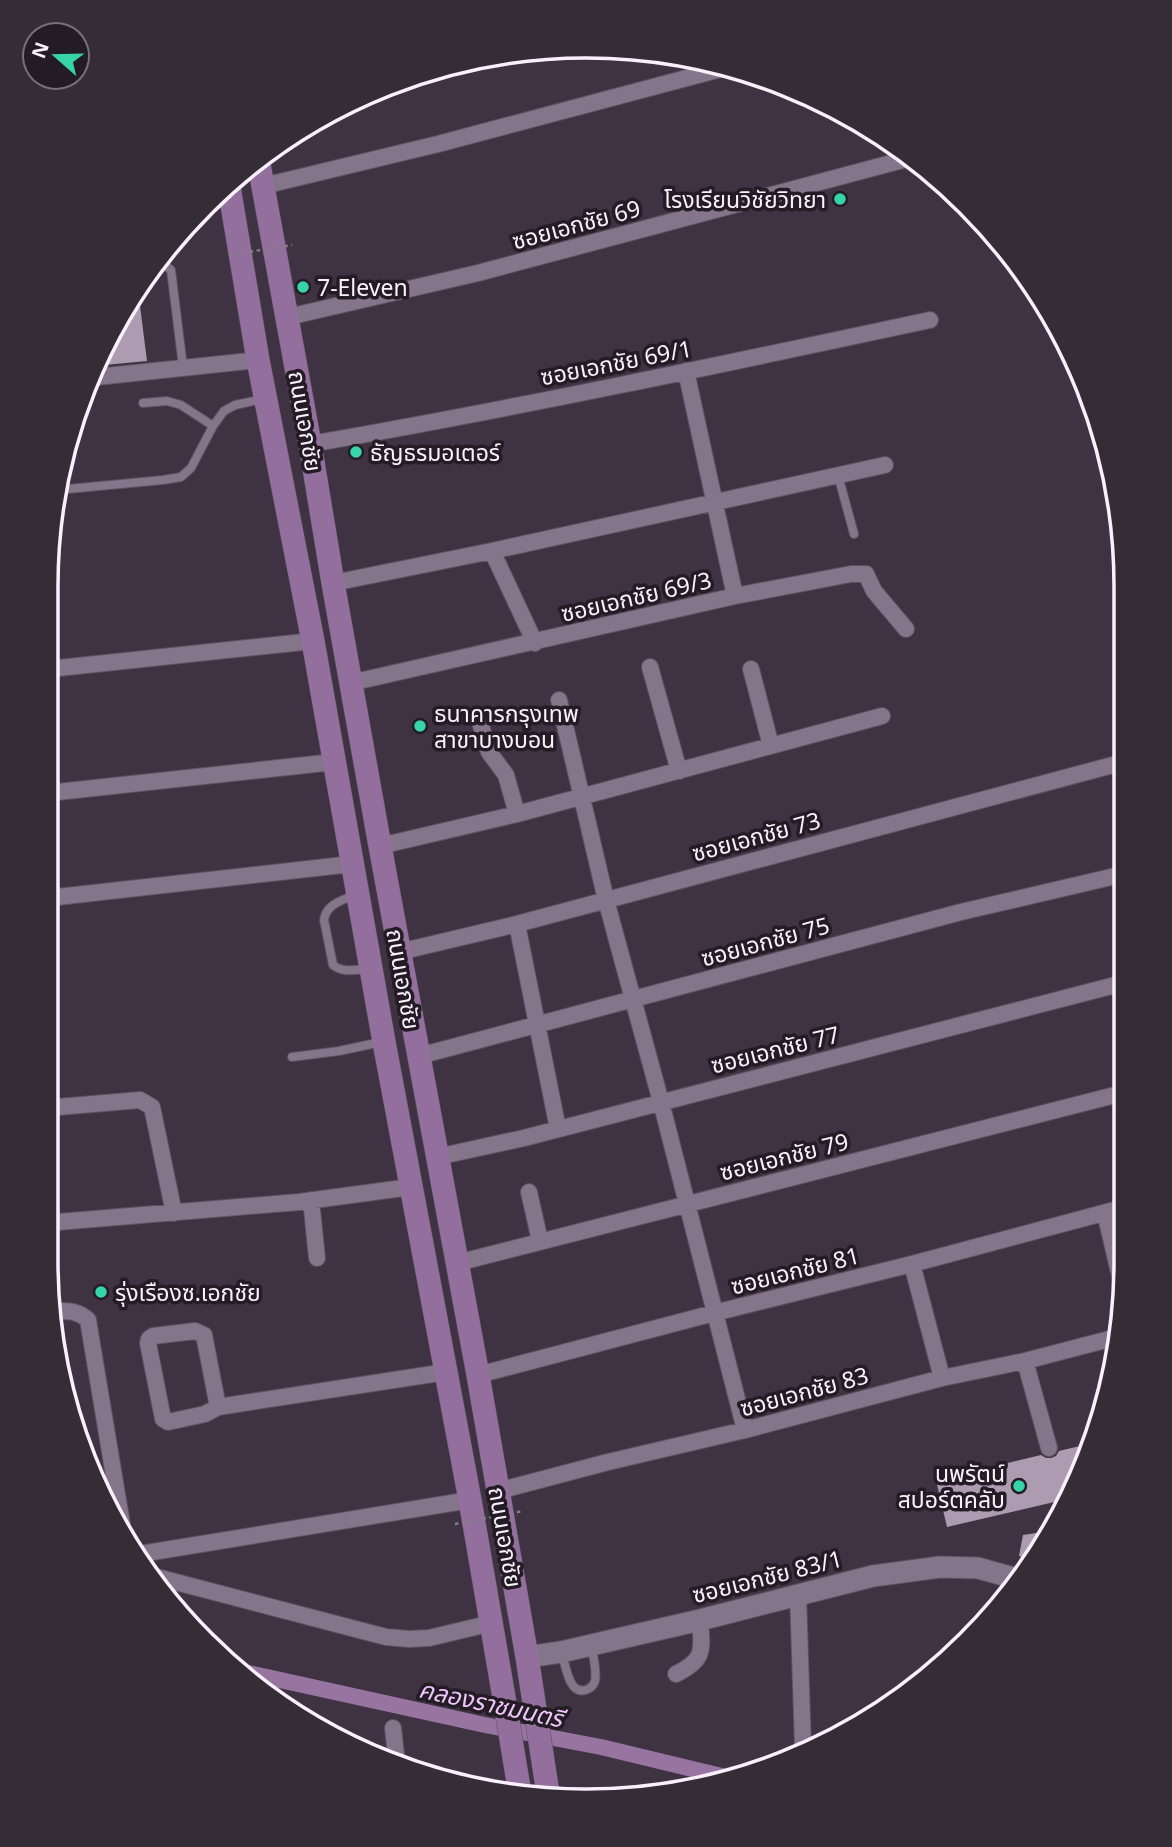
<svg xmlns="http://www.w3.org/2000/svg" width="1172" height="1847" font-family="'Noto Sans','Noto Sans Thai',sans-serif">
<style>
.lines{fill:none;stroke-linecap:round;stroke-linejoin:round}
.canal{stroke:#9775a0;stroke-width:16}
.building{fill:#ad9cb1}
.lane-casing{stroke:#5d5161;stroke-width:10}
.street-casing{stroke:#5d5161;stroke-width:18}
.secondary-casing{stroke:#5d5161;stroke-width:23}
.primary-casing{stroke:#5d5161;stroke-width:24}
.lane{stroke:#85758a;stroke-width:8}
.street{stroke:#85758a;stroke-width:16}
.secondary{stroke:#85758a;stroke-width:21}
.primary{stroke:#936f9e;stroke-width:23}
.path-bridge{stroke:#887c8b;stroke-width:2.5;stroke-dasharray:3.5 3.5;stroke-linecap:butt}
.poi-dot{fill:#36d4a7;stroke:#231c24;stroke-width:2.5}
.labels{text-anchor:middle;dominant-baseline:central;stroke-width:7;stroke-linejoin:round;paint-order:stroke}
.poi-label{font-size:23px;fill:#f9f0fc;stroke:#231c24;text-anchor:start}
.street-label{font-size:23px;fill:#f9f0fc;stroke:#231c24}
.water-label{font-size:24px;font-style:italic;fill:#efc5fb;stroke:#231c24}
.rim{fill:none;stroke:#f9f0fc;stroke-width:3.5}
</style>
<rect width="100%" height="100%" fill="#3f3243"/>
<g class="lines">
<path class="canal" d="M239,1671L485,1725L601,1747L734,1779"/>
</g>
<path class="building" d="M138,290L147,361L94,366L97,361Z
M1080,1446L1085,1468L1067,1499L947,1527L936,1480L1041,1455L1046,1458H1051L1056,1456L1059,1451Z
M1049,1531L1031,1561L1019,1556L1023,1535Z"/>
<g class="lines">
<g class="lane-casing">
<path id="lane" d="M376,91L535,49
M156,260L162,263L171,270L183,367
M143,403L167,401L181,405L213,426
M838,475L854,534
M57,490L163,480L181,477L191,468L213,426L224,411L235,405L263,399
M357,894C343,900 326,904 324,920L333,965C343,973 355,970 368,969
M292,1057L339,1051L381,1042
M562,1654C566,1666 569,1698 588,1689C592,1687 594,1685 595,1681C597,1671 593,1657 592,1647"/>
</g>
<g class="street-casing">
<path id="street" d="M263,186L438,144L732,66
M288,317L478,273L914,157
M686,371L735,596
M87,378L258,360
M310,444C518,408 724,364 930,320
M492,551L535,643
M333,583L492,551L885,465
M650,667L679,771
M49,669L313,641
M751,669L771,746
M350,683L735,596L851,574H866L874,591L906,629
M559,700L606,900L661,1102L745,1430
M481,726L489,752L506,775L517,814
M48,793L334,762
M380,846L517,814L882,716
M48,898L352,864
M517,924L558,1129
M399,952L517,924L1124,762
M419,1056L961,912L1124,874
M46,1108L140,1100L152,1107L174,1213
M437,1157L524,1138L1123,983
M529,1192L540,1241
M311,1200L317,1258
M1105,1213L1122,1285
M46,1223L299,1202L411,1187
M457,1263L1123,1093
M912,1264L942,1378
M54,1311C68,1311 77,1310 88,1320L124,1536
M1025,1361L1049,1448
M478,1375L714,1313L912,1264L1122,1208
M218,1407L204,1335L195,1331L153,1336L149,1339L148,1343L163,1419L168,1422L205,1414L218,1407L446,1372
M498,1491L608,1462L745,1430L942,1378L1025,1361L1121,1336
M134,1555L470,1500
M149,1575L386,1637L409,1639L429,1638L492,1623
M798,1594L803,1748
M676,1674C706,1659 702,1650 700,1620
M393,1728L397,1764"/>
</g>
<g class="secondary-casing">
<path id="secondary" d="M527,1657L561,1652L700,1620L873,1576L940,1567L978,1568L1021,1580"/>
</g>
<g class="primary-casing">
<path id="primary" d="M258,159L310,444L333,583L380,846L478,1375L527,1657L549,1800
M228,181L258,360L313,641L384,1042L470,1500L506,1709L520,1794"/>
</g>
<use href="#lane" class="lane"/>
<use href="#street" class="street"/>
<use href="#secondary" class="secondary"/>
<use href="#primary" class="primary"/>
<path class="path-bridge" d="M229,255L292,245
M455,1524L523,1511"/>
</g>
<g class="poi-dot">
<circle cx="840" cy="199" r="7"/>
<circle cx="303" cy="287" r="7"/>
<circle cx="356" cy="452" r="7"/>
<circle cx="420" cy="726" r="7"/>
<circle cx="101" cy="1292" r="7"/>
<circle cx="1019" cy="1486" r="7"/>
</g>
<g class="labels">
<g class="poi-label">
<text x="826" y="199" text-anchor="end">โรงเรียนวิชัยวิทยา</text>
<text x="317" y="287">7-Eleven</text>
<text x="370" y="452">ธัญธรมอเตอร์</text>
<text x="434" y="713">ธนาคารกรุงเทพ<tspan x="434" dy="26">สาขาบางบอน</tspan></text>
<text x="115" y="1292">รุ่งเรืองซ.เอกชัย</text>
<text x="1005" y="1473" text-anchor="end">นพรัตน์<tspan x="1005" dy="26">สปอร์ตคลับ</tspan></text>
</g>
<g class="street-label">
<text transform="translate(576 224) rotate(-15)">ซอยเอกชัย 69</text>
<text transform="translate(616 362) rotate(-11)">ซอยเอกชัย 69/1</text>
<text transform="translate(306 421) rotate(80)">ถนนเอกชัย</text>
<text transform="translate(636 596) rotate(-13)">ซอยเอกชัย 69/3</text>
<text transform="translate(756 836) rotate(-15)">ซอยเอกชัย 73</text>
<text transform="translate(765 941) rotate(-15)">ซอยเอกชัย 75</text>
<text transform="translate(404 979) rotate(80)">ถนนเอกชัย</text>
<text transform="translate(775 1049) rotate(-14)">ซอยเอกชัย 77</text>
<text transform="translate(784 1156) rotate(-14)">ซอยเอกชัย 79</text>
<text transform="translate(795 1270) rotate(-14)">ซอยเอกชัย 81</text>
<text transform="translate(804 1391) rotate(-15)">ซอยเอกชัย 83</text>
<text transform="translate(506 1537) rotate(80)">ถนนเอกชัย</text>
<text transform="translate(767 1576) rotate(-14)">ซอยเอกชัย 83/1</text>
</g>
<g class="water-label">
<text transform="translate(491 1703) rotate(12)">คลองราชมนตรี</text>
</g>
</g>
<path d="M0 0H1172V1847H0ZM586 58H586A528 528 0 0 1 1114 586V1261A528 528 0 0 1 586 1789H586A528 528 0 0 1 58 1261V586A528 528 0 0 1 586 58Z" fill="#342d35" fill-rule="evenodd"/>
<path class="rim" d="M586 58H586A528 528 0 0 1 1114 586V1261A528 528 0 0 1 586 1789H586A528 528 0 0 1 58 1261V586A528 528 0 0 1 586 58Z"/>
<g transform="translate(56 56) rotate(290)"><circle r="33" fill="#231c24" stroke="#79717a" stroke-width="2"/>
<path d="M0-5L12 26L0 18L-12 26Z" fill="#36d4a7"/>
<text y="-10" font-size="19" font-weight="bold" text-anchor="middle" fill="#f9f0fc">N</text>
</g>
</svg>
